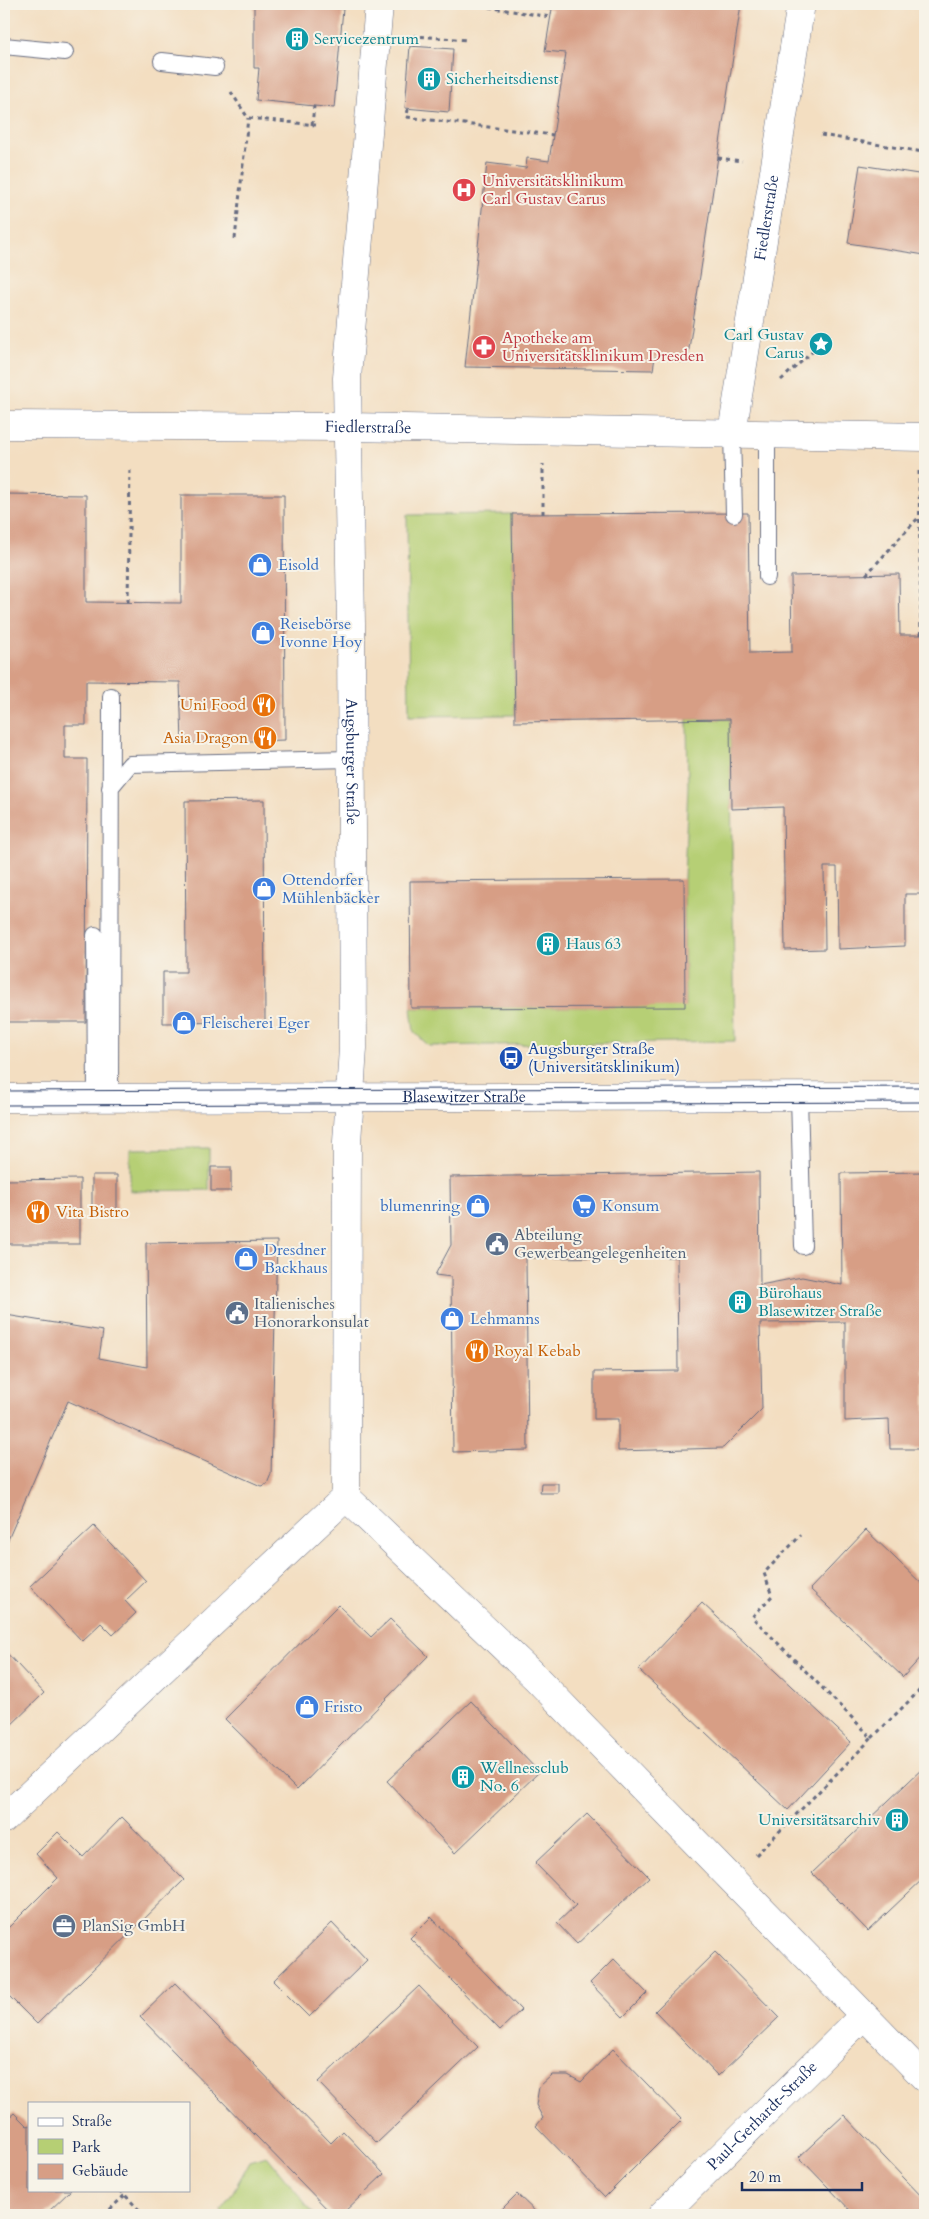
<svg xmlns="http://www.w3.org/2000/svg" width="929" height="2219" font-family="Cardo,serif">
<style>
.green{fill:#b6cf74;stroke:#687f69}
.building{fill:#d79e85}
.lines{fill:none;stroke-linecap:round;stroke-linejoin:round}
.lane-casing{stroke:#676c81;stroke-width:18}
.street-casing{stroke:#676c81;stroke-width:29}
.secondary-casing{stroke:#676c81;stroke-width:29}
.path{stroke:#676c81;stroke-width:3;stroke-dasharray:4 4;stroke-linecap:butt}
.lane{stroke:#fff;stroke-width:16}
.street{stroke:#fff;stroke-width:28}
.secondary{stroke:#fff;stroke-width:28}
.tram{stroke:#1b2f5e;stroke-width:1}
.labels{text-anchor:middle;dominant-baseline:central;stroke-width:4;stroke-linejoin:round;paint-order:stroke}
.culture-label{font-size:16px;fill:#0d838f;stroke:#f7f3e8;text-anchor:start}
.health-label{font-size:16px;fill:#be3a42;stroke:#f7f3e8;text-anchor:start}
.street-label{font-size:16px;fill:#1b2f5e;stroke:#f7f3e8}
.shop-label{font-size:16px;fill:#366cbe;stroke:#f7f3e8;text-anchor:start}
.food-label{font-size:16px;fill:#c56008;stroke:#f7f3e8;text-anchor:end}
.transit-label{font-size:16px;fill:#164399;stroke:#f7f3e8;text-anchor:start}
.service-label{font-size:16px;fill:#4e5e75;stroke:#f7f3e8;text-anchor:start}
</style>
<rect width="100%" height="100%" fill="#f7f3e8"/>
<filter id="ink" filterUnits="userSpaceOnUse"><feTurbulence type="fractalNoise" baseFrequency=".02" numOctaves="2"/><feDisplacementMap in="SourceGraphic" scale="10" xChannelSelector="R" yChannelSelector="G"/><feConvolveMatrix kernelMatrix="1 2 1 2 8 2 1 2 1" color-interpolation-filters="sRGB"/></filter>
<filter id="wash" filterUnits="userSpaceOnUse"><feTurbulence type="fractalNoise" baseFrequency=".0096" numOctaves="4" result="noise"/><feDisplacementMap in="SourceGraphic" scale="20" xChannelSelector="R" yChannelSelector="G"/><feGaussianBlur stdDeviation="1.12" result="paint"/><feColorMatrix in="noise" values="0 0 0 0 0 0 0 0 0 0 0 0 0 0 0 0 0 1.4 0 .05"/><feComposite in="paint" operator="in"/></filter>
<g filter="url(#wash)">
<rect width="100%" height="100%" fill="#f3dec1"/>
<path class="green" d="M512,514L515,715L409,716L407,515Z
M687,719H730L735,1041L429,1046L414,1032L411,1008L685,1006L684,879L688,786Z
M209,1148V1190L130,1191V1149Z
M267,2156L314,2214V2215H223L221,2209L230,2197L250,2161Z"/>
<g id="blocks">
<path class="building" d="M254,4H312L313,6L343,9L334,108L256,100L259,68H254Z
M525,4H741L687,362L655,357L653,370L465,367L487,163L526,168L527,158L549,161L566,53L545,51L552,9Z
M410,46L453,49L449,112L405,108Z
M860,165L925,175V255L848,243Z
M4,494L86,495V602L181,603V495H284L285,740L182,743L180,682L86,681V725H65V759H87L86,1022H4Z
M748,513L750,653L792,652L791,576L899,574L900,635H925V894H905V946L838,949L837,867H824L825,949L785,950L783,807L731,809L730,719L515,722L512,514Z
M264,800L265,1022L163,1023V972H186L185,801Z
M684,879L685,1007L411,1008L410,881Z
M211,1167H231V1191H211Z
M759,1172L760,1285L802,1277L842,1285L841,1173L925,1172L923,1374H925V1449H890L889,1419L845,1421V1322L760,1323L762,1409L723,1448L618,1451V1419H594V1372L678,1371L677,1257L526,1258L528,1450L453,1452L451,1277L435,1275L451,1245L450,1177Z
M92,1175H117V1212H92Z
M80,1179V1244H4V1180Z
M277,1241L271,1474L267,1484L261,1486L68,1401L4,1549V1327L6,1315L103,1331L99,1358L147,1367L146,1243Z
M541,1483H558V1493H540Z
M94,1526L146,1581L125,1601L136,1613L113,1635L101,1623L82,1641L30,1586Z
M866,1530L925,1587V1653L903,1677L810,1589Z
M702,1603L851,1742L788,1810L639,1670Z
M338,1605L371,1637L390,1619L428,1656L297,1790L225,1719Z
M4,1650L44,1693L4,1732Z
M471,1701L539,1772L455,1853L387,1781Z
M925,1766V1877L868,1931L812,1873Z
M587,1814L649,1877L577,1944L557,1923L576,1905L535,1863Z
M122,1817L184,1880L37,2024L4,1991V1932L58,1878L36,1854L58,1832L83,1857Z
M431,1917L521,2010L500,2030L410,1938Z
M332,1923L367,1960L309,2017L273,1981Z
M715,1952L779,2017L718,2076L655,2011Z
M614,1959L647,1993L623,2017L590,1983Z
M175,1983L331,2143L343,2131L384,2174L341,2215H333L140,2017Z
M419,1986L478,2047L377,2143L318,2082Z
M613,2049L682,2120L605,2197L536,2126L543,2118L536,2105L539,2087L552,2075H568L581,2082Z
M14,2113L27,2126L29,2125V2190H71L45,2215H4V2122Z
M844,2115L925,2200V2212L922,2215H855L799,2157Z
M517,2194L539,2215H496Z"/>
</g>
</g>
<g filter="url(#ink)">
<use href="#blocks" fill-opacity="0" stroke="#676c81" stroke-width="1"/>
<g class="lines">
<g class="lane-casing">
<path id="lane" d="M4,46L65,52
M162,61L215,67
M732,433L734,514
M767,434V577
M110,788L130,764L352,759
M95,935L96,1098
M799,1096L803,1246
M110,1097L111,696"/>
</g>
<g class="street-casing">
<g id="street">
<path id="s1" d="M379,4L347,378L351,624L353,1048L347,1142L346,1497L535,1677L925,2078"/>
<path id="s2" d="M4,425L349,427L925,437"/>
<path id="s3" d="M732,433L801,4"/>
<path d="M4,1819L346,1497"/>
<path id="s4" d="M662,2215L863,2016"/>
</g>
</g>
<g class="secondary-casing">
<g id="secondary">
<path id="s5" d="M4,1098L925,1096"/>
</g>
</g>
<path class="path" d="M481,6L550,17
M320,7V4
M414,46L415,36L468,40
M231,92L248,118L316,125
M408,109L407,117L553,135
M312,125L314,106
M821,135L923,152L921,174
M718,158L742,161
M235,239L248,118
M781,380L821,344
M919,471L921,635
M543,514V464
M866,575L919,517
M128,602L130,466
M925,1063V894
M872,1738L925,1685
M756,1855L872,1738L752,1617L772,1596L764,1573L801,1535
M120,2190L144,2215
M104,2215L125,2195"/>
<use href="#lane" class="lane"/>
<use href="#street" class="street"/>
<use href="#secondary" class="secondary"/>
<path class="tram" d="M4,1091L925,1087
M4,1105L925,1102"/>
</g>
</g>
<defs>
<g id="building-disc" transform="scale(1.25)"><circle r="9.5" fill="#0f9aa8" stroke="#f7f3e8"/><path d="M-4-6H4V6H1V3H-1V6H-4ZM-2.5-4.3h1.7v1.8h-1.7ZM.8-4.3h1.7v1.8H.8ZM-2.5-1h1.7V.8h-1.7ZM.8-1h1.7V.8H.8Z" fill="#fff"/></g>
<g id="hospital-disc" transform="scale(1.25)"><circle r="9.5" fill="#e0444e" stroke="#f7f3e8"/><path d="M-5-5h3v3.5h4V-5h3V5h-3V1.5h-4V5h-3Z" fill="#fff"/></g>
<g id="sight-disc" transform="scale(1.25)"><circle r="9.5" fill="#0f9aa8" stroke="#f7f3e8"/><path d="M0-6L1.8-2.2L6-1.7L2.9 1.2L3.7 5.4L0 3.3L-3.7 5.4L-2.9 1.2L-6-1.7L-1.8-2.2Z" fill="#fff"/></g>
<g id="pharmacy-disc" transform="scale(1.25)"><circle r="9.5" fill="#e0444e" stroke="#f7f3e8"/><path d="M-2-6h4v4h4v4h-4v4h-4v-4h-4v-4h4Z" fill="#fff"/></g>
<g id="shop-disc" transform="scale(1.25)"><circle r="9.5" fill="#3f7fe0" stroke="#f7f3e8"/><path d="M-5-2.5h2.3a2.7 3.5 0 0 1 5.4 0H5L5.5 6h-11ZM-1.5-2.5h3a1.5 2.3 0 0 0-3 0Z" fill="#fff"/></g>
<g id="restaurant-disc" transform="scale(1.25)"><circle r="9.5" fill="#e8710a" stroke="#f7f3e8"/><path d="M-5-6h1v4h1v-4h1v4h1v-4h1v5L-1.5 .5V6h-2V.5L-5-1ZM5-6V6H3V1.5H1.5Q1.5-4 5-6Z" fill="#fff"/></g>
<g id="bus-disc" transform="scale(1.25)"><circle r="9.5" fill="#1a4fb4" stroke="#f7f3e8"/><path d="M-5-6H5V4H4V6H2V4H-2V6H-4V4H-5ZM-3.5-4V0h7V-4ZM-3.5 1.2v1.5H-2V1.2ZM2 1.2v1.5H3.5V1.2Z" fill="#fff"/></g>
<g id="supermarket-disc" transform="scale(1.25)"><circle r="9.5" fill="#3f7fe0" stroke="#f7f3e8"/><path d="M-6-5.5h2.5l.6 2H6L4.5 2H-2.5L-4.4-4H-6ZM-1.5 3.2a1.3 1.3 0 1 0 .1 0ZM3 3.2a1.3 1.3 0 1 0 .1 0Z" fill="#fff"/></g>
<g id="civic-disc" transform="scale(1.25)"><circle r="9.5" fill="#5c6f8a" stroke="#f7f3e8"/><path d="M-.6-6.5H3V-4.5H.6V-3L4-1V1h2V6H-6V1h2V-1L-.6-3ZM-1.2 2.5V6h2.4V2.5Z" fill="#fff"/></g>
<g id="office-disc" transform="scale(1.25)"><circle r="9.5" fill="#5c6f8a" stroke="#f7f3e8"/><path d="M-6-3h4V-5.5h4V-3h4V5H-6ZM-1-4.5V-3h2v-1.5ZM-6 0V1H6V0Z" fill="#fff"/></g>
</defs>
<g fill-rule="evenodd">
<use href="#building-disc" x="297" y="39"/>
<use href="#building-disc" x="429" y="79"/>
<use href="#hospital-disc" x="464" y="190"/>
<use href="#sight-disc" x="821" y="344"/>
<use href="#pharmacy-disc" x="484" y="347"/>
<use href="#shop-disc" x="260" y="565"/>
<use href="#shop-disc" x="263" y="633"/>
<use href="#restaurant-disc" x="264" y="705"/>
<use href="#restaurant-disc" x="265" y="738"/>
<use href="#shop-disc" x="264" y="889"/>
<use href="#building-disc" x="548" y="944"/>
<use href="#shop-disc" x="184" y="1023"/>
<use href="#bus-disc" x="511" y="1058"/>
<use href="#shop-disc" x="478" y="1206"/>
<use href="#supermarket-disc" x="584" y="1206"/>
<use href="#restaurant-disc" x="38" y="1212"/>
<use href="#civic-disc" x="497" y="1244"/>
<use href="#shop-disc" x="246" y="1259"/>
<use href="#building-disc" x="740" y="1302"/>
<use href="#civic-disc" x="237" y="1313"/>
<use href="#shop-disc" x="452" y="1319"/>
<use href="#restaurant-disc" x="477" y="1351"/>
<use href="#shop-disc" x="307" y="1707"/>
<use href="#building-disc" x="463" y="1777"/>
<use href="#building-disc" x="897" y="1820"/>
<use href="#office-disc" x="64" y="1926"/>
</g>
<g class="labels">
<g class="culture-label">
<text x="314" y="39">Servicezentrum</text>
<text x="446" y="79">Sicherheitsdienst</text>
<text x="804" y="335" text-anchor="end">Carl Gustav<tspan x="804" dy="18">Carus</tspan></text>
<text x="566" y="944">Haus 63</text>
<text x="758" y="1293">Bürohaus<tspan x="758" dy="18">Blasewitzer Straße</tspan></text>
<text x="480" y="1768">Wellnessclub<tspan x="480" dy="18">No. 6</tspan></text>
<text x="880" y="1820" text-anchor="end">Universitätsarchiv</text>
</g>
<g class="health-label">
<text x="482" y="181">Universitätsklinikum<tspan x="482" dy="18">Carl Gustav Carus</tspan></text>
<text x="502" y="338">Apotheke am<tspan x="502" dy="18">Universitätsklinikum Dresden</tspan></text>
</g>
<g class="street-label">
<text stroke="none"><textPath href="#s3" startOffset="218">Fiedlerstraße</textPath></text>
<text stroke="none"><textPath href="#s2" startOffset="364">Fiedlerstraße</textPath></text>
<text stroke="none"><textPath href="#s1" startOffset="759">Augsburger Straße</textPath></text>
<text stroke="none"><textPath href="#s5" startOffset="460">Blasewitzer Straße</textPath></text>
<text stroke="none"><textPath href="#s4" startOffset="141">Paul-Gerhardt-Straße</textPath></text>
</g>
<g class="shop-label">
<text x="278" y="565">Eisold</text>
<text x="280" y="624">Reisebörse<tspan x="280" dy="18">Ivonne Hoy</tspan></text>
<text x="282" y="880">Ottendorfer<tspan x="282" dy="18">Mühlenbäcker</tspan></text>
<text x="202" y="1023">Fleischerei Eger</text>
<text x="460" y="1206" text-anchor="end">blumenring</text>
<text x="602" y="1206">Konsum</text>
<text x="264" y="1250">Dresdner<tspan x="264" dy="18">Backhaus</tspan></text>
<text x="470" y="1319">Lehmanns</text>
<text x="324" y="1707">Fristo</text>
</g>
<g class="food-label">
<text x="246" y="705">Uni Food</text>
<text x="248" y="738">Asia Dragon</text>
<text x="56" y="1212" text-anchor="start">Vita Bistro</text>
<text x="494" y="1351" text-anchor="start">Royal Kebab</text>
</g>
<g class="transit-label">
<text x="528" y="1049">Augsburger Straße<tspan x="528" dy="18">(Universitätsklinikum)</tspan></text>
</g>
<g class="service-label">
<text x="514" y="1235">Abteilung<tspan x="514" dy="18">Gewerbeangelegenheiten</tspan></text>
<text x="254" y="1304">Italienisches<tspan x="254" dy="18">Honorarkonsulat</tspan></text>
<text x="82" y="1926">PlanSig GmbH</text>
</g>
</g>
<rect width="929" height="2219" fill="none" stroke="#f7f3e8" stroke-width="20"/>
<rect x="28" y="2102" width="162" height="90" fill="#f7f3e8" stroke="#9fa5b1"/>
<rect x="38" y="2118" width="25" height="8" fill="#ffffff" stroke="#9fa5b1"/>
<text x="72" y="2126" font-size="15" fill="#1b2f5e">Straße</text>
<rect x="38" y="2139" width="25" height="15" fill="#b6cf74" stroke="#9fa5b1"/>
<text x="72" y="2152" font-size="15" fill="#1b2f5e">Park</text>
<rect x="38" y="2164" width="25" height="15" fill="#d79e85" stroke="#9fa5b1"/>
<text x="72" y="2176" font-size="15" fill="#1b2f5e">Gebäude</text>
<path d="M742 2182v8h120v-8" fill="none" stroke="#1b2f5e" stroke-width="2.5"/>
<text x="749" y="2182" font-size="15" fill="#1b2f5e" stroke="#f7f3e8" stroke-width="4" paint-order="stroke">20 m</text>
</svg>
